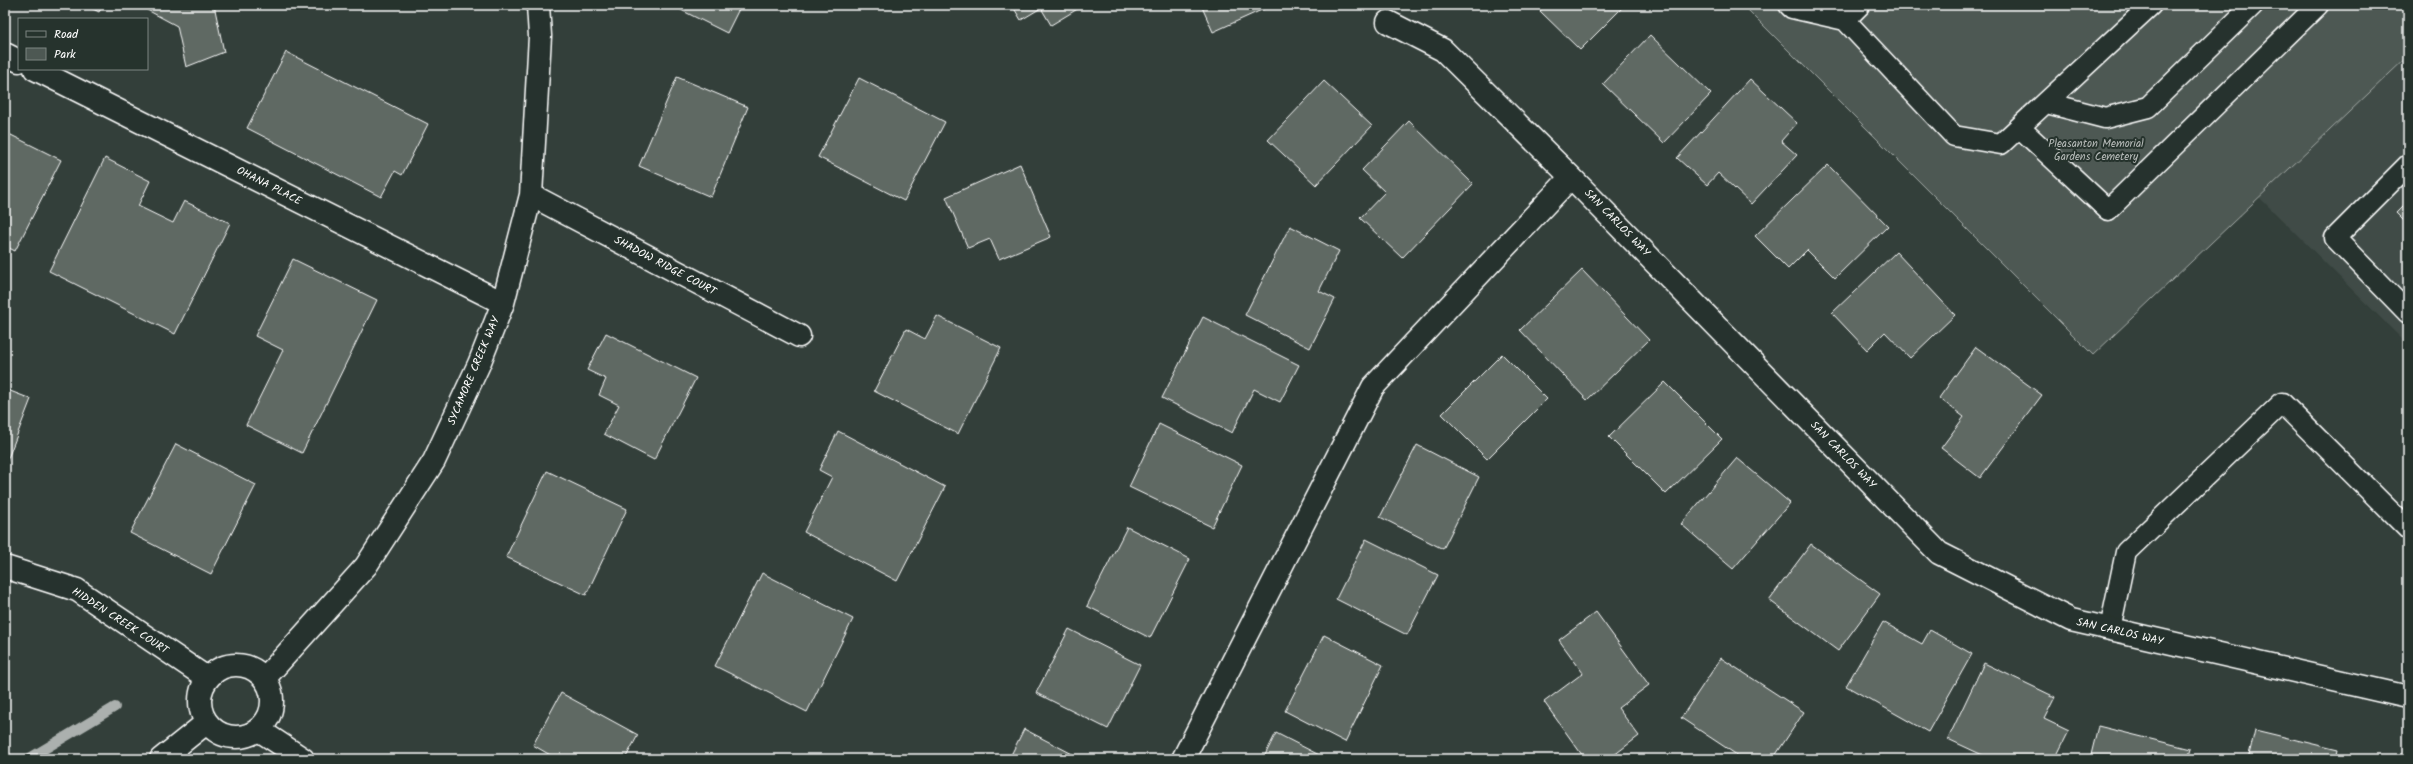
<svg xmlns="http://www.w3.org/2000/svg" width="2413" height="764" font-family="Kalam,sans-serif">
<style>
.built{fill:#404c47}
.green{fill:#4d5853;stroke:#a6aca9}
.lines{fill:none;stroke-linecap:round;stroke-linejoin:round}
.stream{stroke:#abb0ae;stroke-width:10}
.building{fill:#5f6964;stroke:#fff}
.service-casing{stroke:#fff;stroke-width:23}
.minor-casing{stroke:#fff;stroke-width:25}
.service{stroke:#26332d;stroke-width:20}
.minor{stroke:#26332d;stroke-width:22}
.labels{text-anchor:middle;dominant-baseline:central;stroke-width:4;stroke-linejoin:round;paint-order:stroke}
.park-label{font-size:11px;fill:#b8bcba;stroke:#26332d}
.street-label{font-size:11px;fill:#fff;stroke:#26332d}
</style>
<rect width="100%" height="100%" fill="#333f3a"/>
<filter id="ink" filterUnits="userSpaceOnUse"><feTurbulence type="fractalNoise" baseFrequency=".025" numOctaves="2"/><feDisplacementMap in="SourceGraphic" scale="8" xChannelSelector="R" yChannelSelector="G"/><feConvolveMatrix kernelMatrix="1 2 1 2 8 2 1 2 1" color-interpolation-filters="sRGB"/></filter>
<g filter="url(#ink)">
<path class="built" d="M2408,56V345L2259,197Z"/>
<path class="green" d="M1743,5H2408V56L2093,355Z"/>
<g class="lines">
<path class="stream" d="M28,759L115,707"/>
</g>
<path class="building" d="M85,5H103L99,12Z
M138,5H214L224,52L186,67L177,26Z
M676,5H741L727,33L675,7Z
M1012,5H1084L1051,25L1041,8L1021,20Z
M1201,5H1264L1266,8L1213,32Z
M1546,5H1625L1580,50L1540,11Z
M1650,35L1711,94L1664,143L1603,84Z
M286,52L428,124L402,175L395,171L381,197L247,128Z
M677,77L748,107L711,197L639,166Z
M859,78L945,122L904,201L818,157Z
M1750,79L1797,123L1781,141L1797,155L1751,204L1718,173L1707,185L1677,158Z
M1324,81L1372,126L1316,185L1268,140Z
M1409,121L1473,184L1402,258L1360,218L1385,192L1362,170Z
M5,132L61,160L15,251L5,246Z
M105,158L150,181L138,206L173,223L184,201L230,223L175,334L49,271Z
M1020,164L1051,237L999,259L990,239L968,248L946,197Z
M1828,165L1888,226L1835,278L1807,250L1788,269L1755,236Z
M2408,201V225L2396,213Z
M1290,226L1339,251L1319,291L1335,299L1310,348L1245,315Z
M1896,252L1955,315L1910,358L1885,332L1867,350L1832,313Z
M293,259L377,300L302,453L246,425L283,350L255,336Z
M1582,270L1649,340L1587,400L1520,330Z
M937,316L1001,348L958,434L874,391L906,329L925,339Z
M1203,317L1299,365L1280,402L1254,389L1232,433L1162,398Z
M606,333L696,378L654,460L604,434L619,405L599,395L606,379L587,370Z
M1976,347L2042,395L1980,478L1941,448L1964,417L1939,398Z
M1502,354L1547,399L1487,459L1442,414Z
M1665,382L1722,439L1666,494L1609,437Z
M5,389L31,399L5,466Z
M1159,424L1242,465L1212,527L1129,487Z
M838,431L945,487L897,581L804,532L832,477L819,470Z
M176,444L256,485L211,574L130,533Z
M1417,445L1479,477L1443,549L1380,517Z
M1737,458L1790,503L1733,569L1681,524Z
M547,471L627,509L586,595L506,557Z
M1127,527L1190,559L1150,638L1087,606Z
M1366,539L1438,575L1407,635L1336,599Z
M1811,544L1880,594L1838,651L1769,600Z
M762,573L853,619L807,712L715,666Z
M1596,612L1649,685L1618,708L1639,736L1609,759H1585L1544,702L1583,673L1559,640Z
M1883,622L1922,644L1930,630L1972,654L1928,732L1846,686Z
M1069,629L1140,665L1108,729L1036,693Z
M1324,635L1383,665L1345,742L1285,711Z
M1721,658L1804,712L1773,759H1743L1681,718Z
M1984,663L2055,697L2044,719L2069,731L2055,759H1991L1948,739Z
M561,693L638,735L625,759H557L533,745Z
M2098,726L2191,749L2188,759H2090Z
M1024,729L1082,759H1009Z
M2255,730L2338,750L2336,759H2248Z
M1276,733L1327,759H1263Z"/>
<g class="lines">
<g class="service-casing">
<path id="service" d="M1789,5L1792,8L1845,20
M1860,5L1845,20L1954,136L2001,144L2151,5
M2047,103L2105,118L2148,107L2253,5
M2020,128L2108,210L2318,5
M2408,165L2335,238L2408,313
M2110,629L2126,552L2282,403L2408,529"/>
</g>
<g class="minor-casing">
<path id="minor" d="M1388,22L1443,50L1571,177L1939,553L2071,620L2408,697
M5,54L19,61
M35,69L503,303
M531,195L799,336
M5,567L77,590L207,678
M200 701a36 36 0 1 1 72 0a36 36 0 1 1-72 0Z
M265,678L366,566L434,461L479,364L503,303L531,195L540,36L538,5
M259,730L303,759
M161,759L206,723
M1183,759L1373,387L1571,177"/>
</g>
<use href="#service" class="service"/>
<use href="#minor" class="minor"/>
</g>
</g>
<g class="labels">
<g class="park-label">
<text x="2096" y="144">Pleasanton Memorial<tspan x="2096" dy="13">Gardens Cemetery</tspan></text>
</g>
<g class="street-label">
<text transform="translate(269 186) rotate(27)">OHANA PLACE</text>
<text transform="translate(1617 223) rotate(46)">SAN CARLOS WAY</text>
<text transform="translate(665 266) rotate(28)">SHADOW RIDGE COURT</text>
<text transform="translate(474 371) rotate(-67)">SYCAMORE CREEK WAY</text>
<text transform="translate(1843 455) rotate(46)">SAN CARLOS WAY</text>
<text transform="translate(120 621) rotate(33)">HIDDEN CREEK COURT</text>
<text transform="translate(2120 632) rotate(13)">SAN CARLOS WAY</text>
</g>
</g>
<rect width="2413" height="764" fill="none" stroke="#26332d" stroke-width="20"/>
<rect x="10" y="10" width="2393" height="744" fill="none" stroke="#fff" stroke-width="1.5" filter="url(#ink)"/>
<rect x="18" y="18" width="130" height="52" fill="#26332d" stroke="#7d8581"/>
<rect x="26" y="31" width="20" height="6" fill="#26332d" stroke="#7d8581"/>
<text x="54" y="38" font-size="12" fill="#ffffff">Road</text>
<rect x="26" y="48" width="20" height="12" fill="#4d5853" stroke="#7d8581"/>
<text x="54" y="58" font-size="12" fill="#ffffff">Park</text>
</svg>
